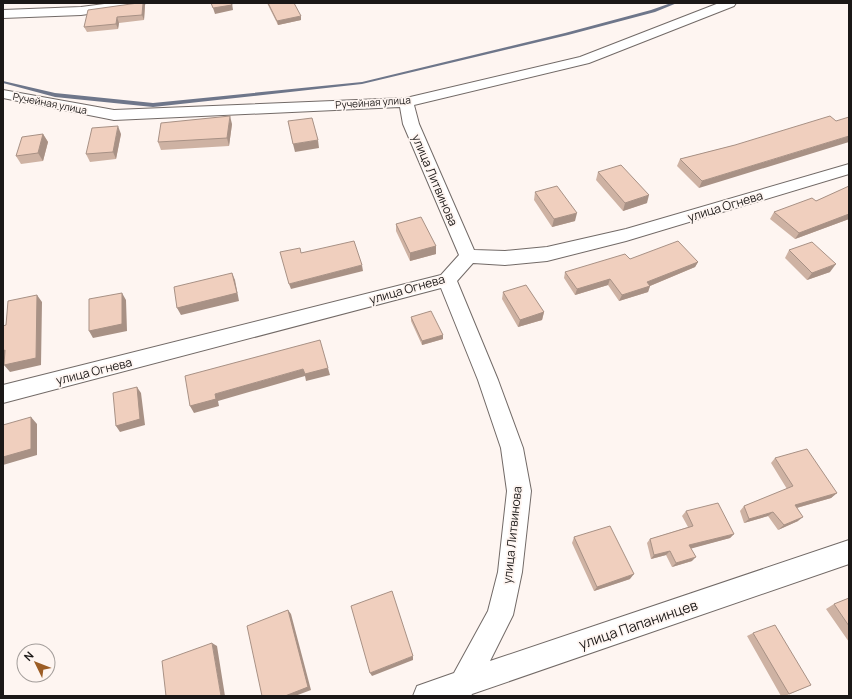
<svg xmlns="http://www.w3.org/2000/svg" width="852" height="699" font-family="Manrope,sans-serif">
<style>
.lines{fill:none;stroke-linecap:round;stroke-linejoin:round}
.stream{fill:#6e768a;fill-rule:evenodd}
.street-casing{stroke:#726a67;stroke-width:2}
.street{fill:#fff;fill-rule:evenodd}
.wall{fill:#ceb2a3}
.shaded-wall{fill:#a89185}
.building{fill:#f0cfbe;stroke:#a89185}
.labels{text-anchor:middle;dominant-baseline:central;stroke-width:3.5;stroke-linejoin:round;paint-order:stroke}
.far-street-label{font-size:10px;fill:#1b1817;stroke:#fef5f1}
.street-label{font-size:12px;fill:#1b1817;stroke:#fef5f1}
.near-street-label{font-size:14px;fill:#1b1817;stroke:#fef5f1}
</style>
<rect width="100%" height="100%" fill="#fef5f1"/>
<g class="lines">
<path class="stream" d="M671,3H677L655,12L568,35L362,84L153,107L55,97L3,83V81L55,93L153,103L362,82L565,33L651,10Z"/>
<g class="street-casing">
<path id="street" d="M112,3H145L143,6L139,7L81,15L3,18V10L81,7Z
M719,3H736L734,6L589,63L414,105L419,124L474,250L505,251L547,247L626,229L849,164V174L626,241L547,261L505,265L473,263L457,281L498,380L523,448L531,491L522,572L513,615L490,661L849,540V564L472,694L471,696H413L417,686L454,673L488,611L498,572L507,491L501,448L478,380L441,288L3,403V385L441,275L459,255L403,124L400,107L114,120L3,98V90L114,110L406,98L580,57Z"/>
</g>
<use href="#street" class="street"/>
</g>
<path class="wall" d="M267,3H294L301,20L278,25Z
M145,5L144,20L119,23L118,29L87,32L84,27Z
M232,124L229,146L161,150L158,142Z
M43,134L48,142L43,161L21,164L16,156Z
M121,134L116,159L90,162L86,154Z
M735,145L699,188L677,166L680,159Z
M598,172L647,203L623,211L596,180Z
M849,185V219L795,239L770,219L774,212L816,201L848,187Z
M535,192L575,221L552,227L534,200Z
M396,224L436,246V254L410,261L396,231Z
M789,250L830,272L807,280L785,258Z
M630,259L698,262L695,267L650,286L648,292L619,301L608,285L575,295L564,278L565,272Z
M503,292L544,312L542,320L518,327L502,299Z
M411,317L443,335V339L422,345L411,321Z
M775,458L837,493L831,498L797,508L798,521L778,530L768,516L744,523L740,511L744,506L787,489L771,463Z
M686,511L734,534L730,538L691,548L692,561L672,567L666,555L651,559L647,543L650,539L688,527L682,516Z
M574,537L630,579L594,591L572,543Z
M849,598V642L826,609L834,604Z
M753,633L811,685L785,696H781L747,636Z"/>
<path class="shaded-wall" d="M143,3H144L145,5L144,20L142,15Z
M232,3L233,10L215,14L213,8Z
M301,16V20L278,25L277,21Z
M117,17L119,23L118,29L116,24Z
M230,116L232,124L229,146L227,138Z
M118,126L121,134L116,159L113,152Z
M43,134L48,142L43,161L38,153Z
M849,136V142L699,188L702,181Z
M318,140L319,148L295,152L293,144Z
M649,195L647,203L623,211L625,203Z
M577,213L575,221L552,227L554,219Z
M849,214V219L795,239L799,233Z
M436,246V254L410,261V253Z
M698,262L695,267L645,288L647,282Z
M836,264L830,272L807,280L812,273Z
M362,265L363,271L291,289L289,284Z
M232,273L235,280L239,301L181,315L177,308Z
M610,279L608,285L575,295L577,289Z
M650,286L648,292L619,301L622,295Z
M122,293L126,300L127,331L93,338L89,331Z
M37,295L42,302L41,365L10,372L4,365Z
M544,312L542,320L518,327L520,320Z
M443,335V339L422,345V341Z
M5,350L11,357L3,359V351Z
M328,368L330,375L306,381L305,376L218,401L219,406L194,413L190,406L215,394L303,369Z
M137,387L141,393L145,425L120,432L116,426Z
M31,417L37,424V455L3,465V457Z
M837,493L831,498L789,510L795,505Z
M773,512L768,516L744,523L749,519Z
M803,517L798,521L778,530L784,525Z
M734,534L730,538L686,550L689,545Z
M670,551L666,555L651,559L654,555Z
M696,557L692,561L672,567L676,563Z
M634,574L630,579L594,591L597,587Z
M288,610L291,614L311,690L295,696H285Z
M212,643L217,646L225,696H221Z
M413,656V660L372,676L370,673Z"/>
<path class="building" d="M138,3H143L142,15L117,17L116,24L84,27L88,10Z
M211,3H231L232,5L213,8Z
M268,3H294L301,16L277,21Z
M230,116L227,138L158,142L161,123Z
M830,116L836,121L849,117V136L702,181L680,159L735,145Z
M312,118L318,140L293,144L288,121Z
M118,126L113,152L86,154L92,128Z
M43,134L38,153L16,156L22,137Z
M621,165L649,195L625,203L598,172Z
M557,186L577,213L554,219L535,192Z
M849,186V214L799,233L774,212L812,198L816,201Z
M421,217L436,246L410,253L396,224Z
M354,241L362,265L289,284L280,252L300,248L301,253Z
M678,241L698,262L647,282L650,286L622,295L610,279L577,289L565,272L625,254L630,259Z
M812,242L836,264L812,273L789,250Z
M232,273L237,293L177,308L174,287Z
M526,285L544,312L520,320L503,292Z
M122,293V324L89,331V299Z
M37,295L36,358L4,365L5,350L3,351V326L6,325L8,301Z
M431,311L443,335L422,341L411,317Z
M320,340L328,368L305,374L303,369L215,394L216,399L190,406L185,376Z
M137,387L140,419L116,426L113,393Z
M31,417V449L3,457V425Z
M807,449L837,493L795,505L803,517L784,525L773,512L749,519L744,506L793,486L775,458Z
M718,503L734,534L689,545L696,557L676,563L670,551L654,555L650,539L693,526L686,511Z
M610,526L634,574L597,587L574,537Z
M392,591L413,656L370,673L351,606Z
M849,598V626L834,604Z
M288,610L308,687L285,696H262L247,626Z
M775,625L811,685L789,694L753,633Z
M212,643L221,696H166L162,661Z"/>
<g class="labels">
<g class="far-street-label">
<text transform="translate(373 102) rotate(-4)">Ручейная улица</text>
<text transform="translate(50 103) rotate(11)">Ручейная улица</text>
</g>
<g class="street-label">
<text transform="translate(435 180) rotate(67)">улица Литвинова</text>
<text transform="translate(725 206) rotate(-17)">улица Огнева</text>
<text transform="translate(407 289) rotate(-16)">улица Огнева</text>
<text transform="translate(94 371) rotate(-14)">улица Огнева</text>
<text transform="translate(512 535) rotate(-84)">улица Литвинова</text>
</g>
<g class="near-street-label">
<text transform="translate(638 624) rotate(-19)">улица Папанинцев</text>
</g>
</g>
<rect width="852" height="699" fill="none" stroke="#1b1817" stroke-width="8"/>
<g transform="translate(36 663) rotate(313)"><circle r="19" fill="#fef5f1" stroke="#a39d9a"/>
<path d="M0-3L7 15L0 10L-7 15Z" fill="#9c5d25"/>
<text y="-6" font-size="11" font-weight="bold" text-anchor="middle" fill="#1b1817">N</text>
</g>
</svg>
